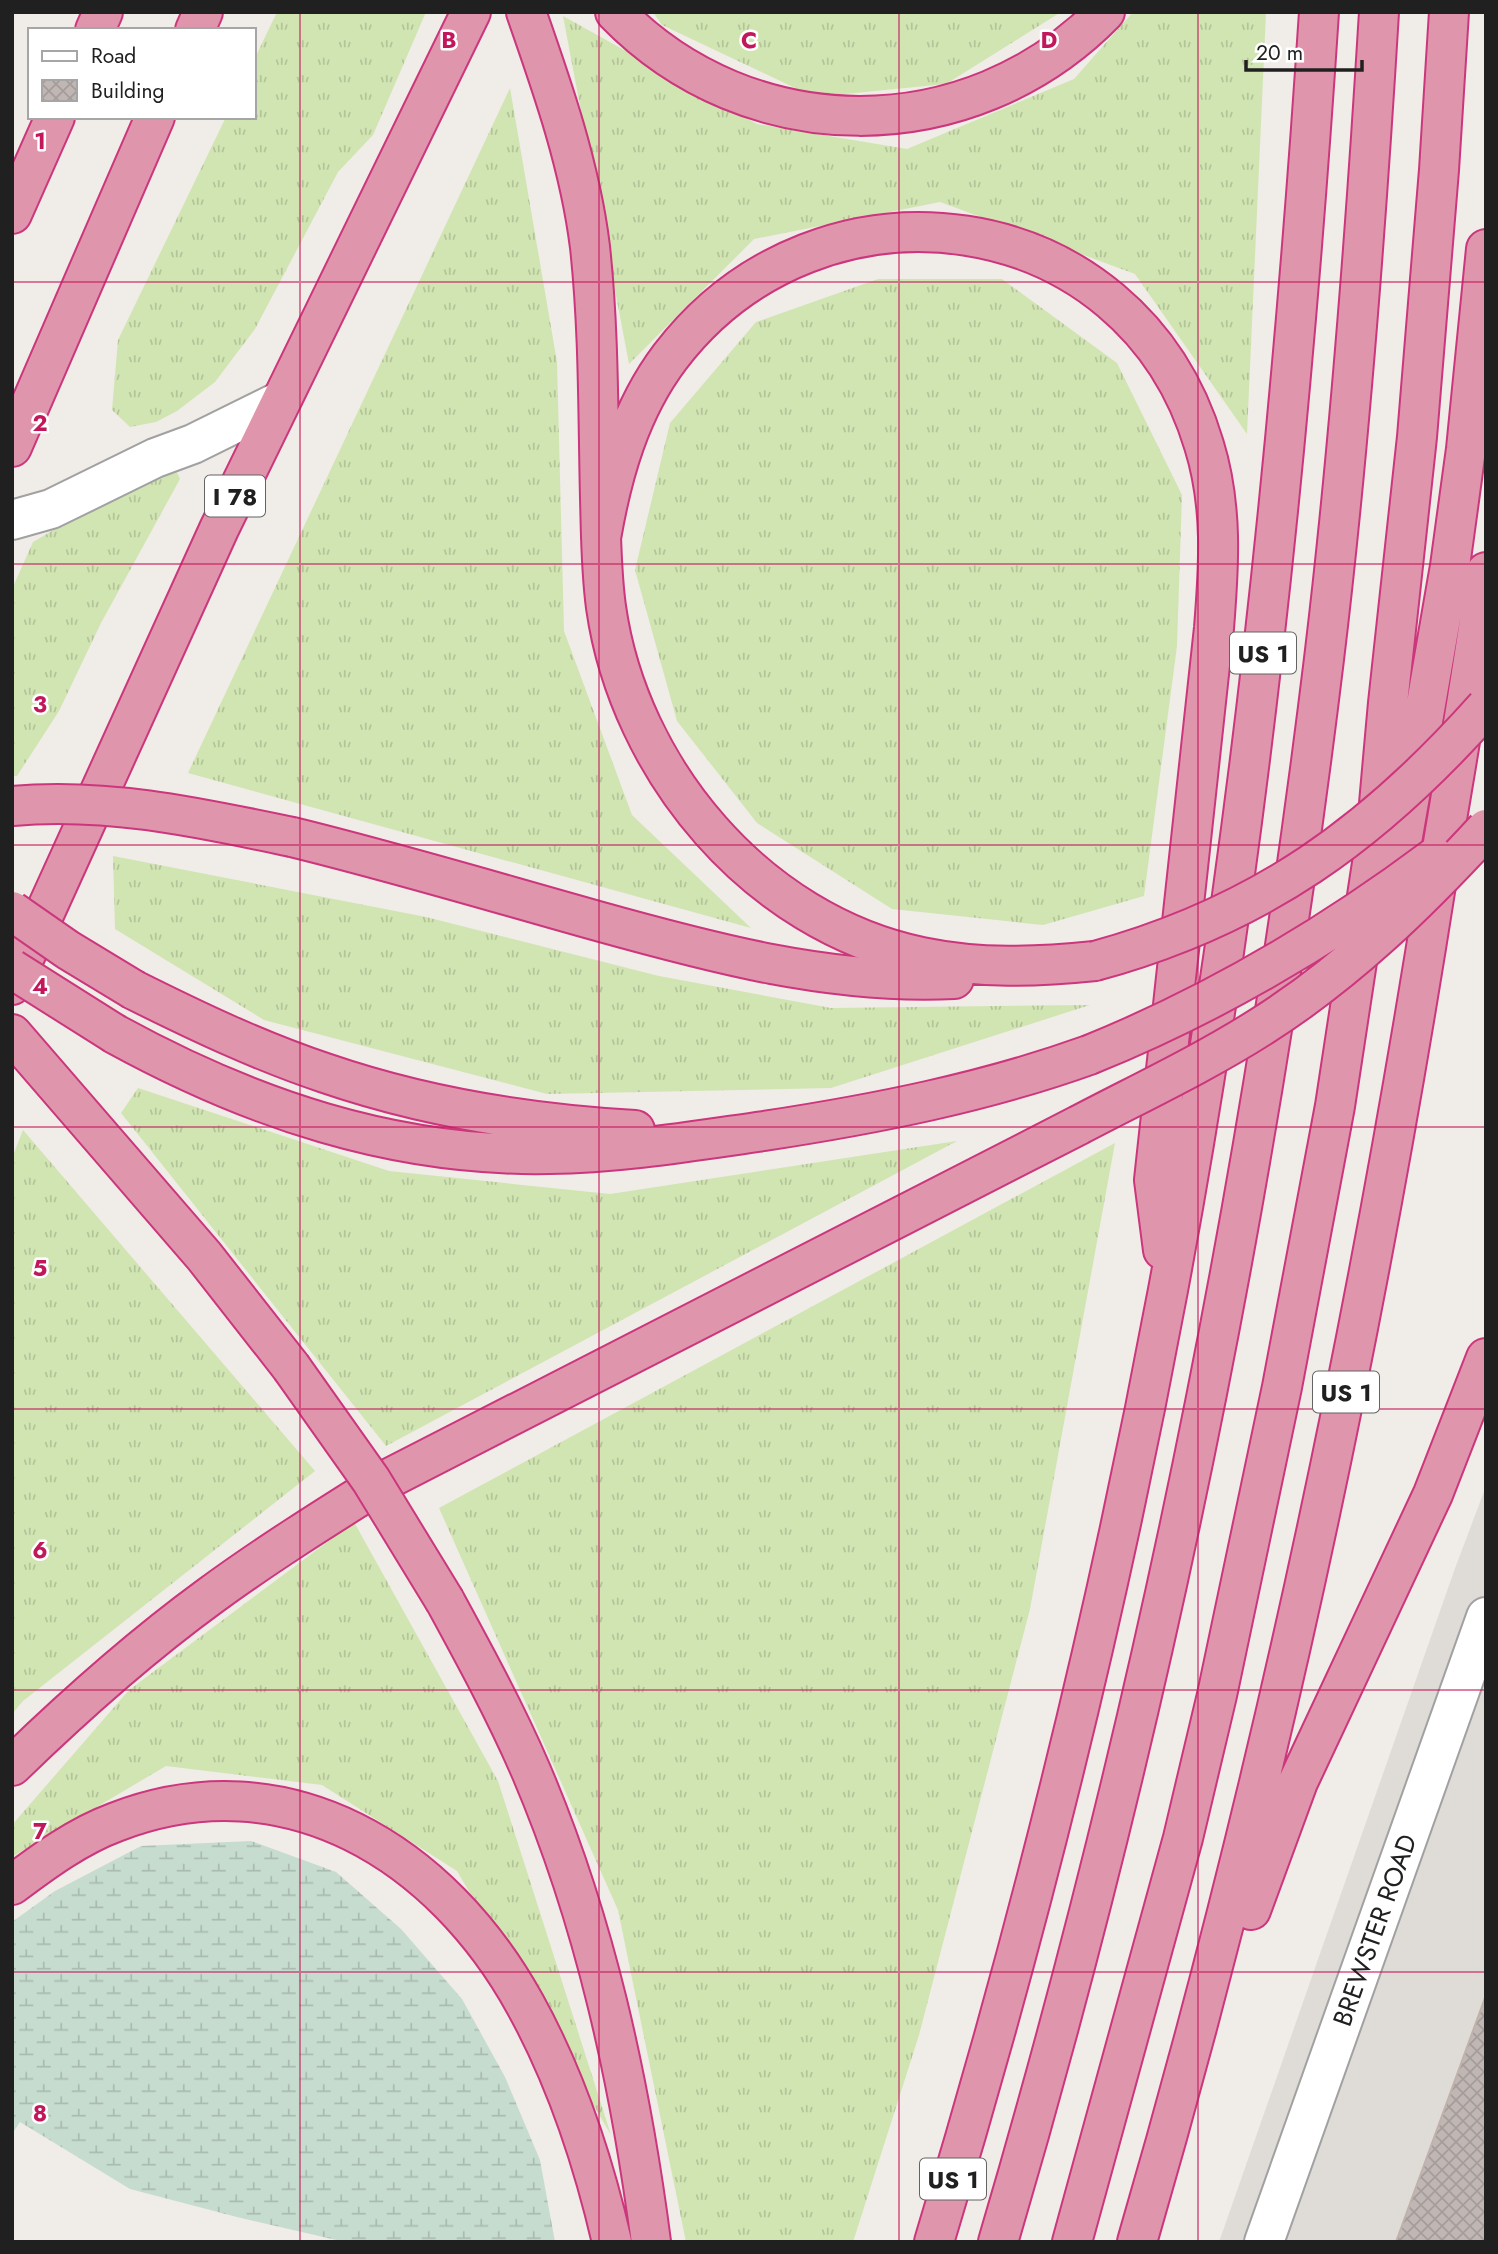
<svg xmlns="http://www.w3.org/2000/svg" width="1498" height="2254" font-family="Jost,sans-serif">
<style>
.airport{fill:#dfdcd8}
.grass{fill:url(#grass-tufts)}
.wetland{fill:url(#wetland-marsh)}
.building{fill:url(#building-cross-hatch);stroke:#c0b2ab;stroke-width:2}
.lines{fill:none;stroke-linecap:round;stroke-linejoin:round}
.minor-casing{stroke:#a1a1a1;stroke-width:42}
.highway-casing{stroke:#cb367c;stroke-width:42}
.minor{stroke:#fff;stroke-width:38}
.highway{stroke:#df96ad;stroke-width:38}
.highway-bridge-casing{stroke:#cb367c;stroke-width:42;stroke-linecap:butt}
.highway-bridge{stroke:#df96ad;stroke-width:38}
.grid{fill:none;stroke:#c2185b;stroke-width:2;stroke-opacity:0.55}
.labels{text-anchor:middle;dominant-baseline:central;stroke-width:5;stroke-linejoin:round;paint-order:stroke}
.shield{fill:#fff;stroke:#636363;stroke-width:2}
.shield-label{font-size:24px;font-weight:bold;fill:#202020}
.street-label{font-size:26px;fill:#202020;stroke:#fff}
.grid-label{font-size:23px;text-anchor:middle;font-weight:bold;fill:#c2185b;stroke:#fff;stroke-width:5;stroke-linejoin:round;paint-order:stroke}
</style>
<defs>
<pattern id="grass-tufts" width="24" height="20" patternUnits="userSpaceOnUse" patternTransform="scale(1.75)"><rect width="24" height="20" fill="#d1e5b2"/><path d="M3 7l-1-3M5 7V3M7 7l1-3M15 17l-1-3M17 17v-4M19 17l1-3" fill="none" stroke="#b3c499"/></pattern>
<pattern id="wetland-marsh" width="20" height="14" patternUnits="userSpaceOnUse" patternTransform="scale(1.75)"><rect width="20" height="14" fill="#c6dccf"/><path d="M1 5h8M5 5V1M11 12h8M15 12V8" fill="none" stroke="#aabcb1"/></pattern>
<pattern id="building-cross-hatch" width="8" height="8" patternUnits="userSpaceOnUse" patternTransform="scale(1.75)"><rect width="8" height="8" fill="#c0b7b4"/><path d="M0 0l8 8M0 8l8-8" fill="none" stroke="#a59d9a"/></pattern>
</defs>
<rect width="100%" height="100%" fill="#f0ece7"/>
<path class="airport" d="M1486,1486V2242H1219L1454,1571Z"/>
<path class="grass" d="M277,12H426L373,135L338,172L255,329L215,382L177,411L156,422L130,427L112,410L118,340L226,117H254V60Z
M653,12H1061L946,84L814,97L662,25Z
M1133,12H1266L1247,434L1135,274L940,202L754,239L629,364L563,16L757,124L907,149L1074,79Z
M510,88L557,362L564,631L632,815L751,928L188,773Z
M878,279H1002L1117,363L1182,495L1177,646L1144,896L1043,925L892,909L757,823L677,721L635,570L670,423L756,322Z
M175,468L180,479L101,623L59,711L17,776H12V589L33,542L105,500Z
M113,856L426,917L659,976L831,1008L1090,1005L831,1088L547,1094L264,1020L115,929Z
M138,1088L389,1171L610,1194L957,1141L386,1446L121,1113Z
M23,1130L315,1471L23,1701L12,1714V1158Z
M1115,1143L1030,1609L919,2035L853,2242H686L618,1910L439,1508Z
M354,1522L498,1781L611,2135L457,1871L322,1785L166,1766L12,1857V1825L129,1690Z"/>
<path class="wetland" d="M251,1841L336,1872L401,1929L462,1999L505,2077L540,2160L555,2242H345L237,2217L130,2189L20,2122L12,2134V1922L55,1891L141,1846Z"/>
<path class="building" d="M1486,1995V2242H1396Z"/>
<g class="lines">
<g class="minor-casing">
<g id="minor">
<path d="M12,520L51,509L155,458L193,444L280,401"/>
<path id="s1" d="M1264,2242L1486,1617"/>
</g>
</g>
<g class="highway-casing">
<path id="highway" d="M526,12C553,89 580,166 590,247C599,330 598,414 600,498C601,534 601,571 606,607C629,770 757,923 922,957C980,969 1036,967 1095,961
M615,12C749,150 969,151 1105,12
M95,30L103,12
M195,30L203,12
M12,214L55,117
M12,447L155,117
M601,538C612,474 630,410 670,357C820,160 1131,201 1204,445C1223,506 1219,566 1214,628L1154,1180L1163,1250
M292,837C394,862 494,892 594,920C712,953 831,985 954,979
M1394,888L1450,566L1466,449L1486,249
M12,985L219,529L471,12
M134,990C196,1021 259,1051 325,1073C424,1107 530,1124 635,1130
M12,1034L204,1256L291,1367
M115,1034C250,1108 393,1157 549,1154C622,1153 693,1141 764,1131C875,1114 983,1093 1089,1055
M445,1601C475,1656 506,1713 531,1771C595,1921 630,2081 651,2242
M12,1766C75,1705 140,1647 210,1596C266,1555 325,1518 384,1481L1079,1125
M12,1885C44,1861 78,1836 116,1822C287,1756 442,1854 525,2004C566,2078 593,2160 612,2242
M1251,1910L1298,1782L1433,1494L1486,1358
M934,2242C1029,1930 1108,1611 1168,1290C1247,868 1291,441 1319,12
M998,2242C1151,1724 1259,1195 1324,659C1350,444 1366,228 1379,12
M1072,2242L1183,1838L1217,1695L1282,1387L1335,1106L1376,837L1388,703L1417,437L1439,170L1449,12
M1137,2242C1267,1797 1364,1343 1436,885C1453,781 1472,677 1486,572"/>
</g>
<use href="#minor" class="minor"/>
<use href="#highway" class="highway"/>
<g class="highway-bridge-casing">
<path id="highway-bridge" d="M12,806C106,797 201,818 292,837
M12,911L68,950L134,990
M1095,961C1260,916 1373,834 1486,707
M12,969L115,1034
M1089,1055C1213,1005 1328,937 1435,857
M1079,1125C1140,1093 1204,1063 1262,1026C1347,972 1418,903 1486,829
M291,1367L371,1480L445,1601"/>
</g>
<use href="#highway-bridge" class="highway-bridge"/>
</g>
<path class="grid" d="M300,12V2242M599,12V2242M899,12V2242M1198,12V2242M12,282H1486M12,564H1486M12,845H1486M12,1127H1486M12,1409H1486M12,1690H1486M12,1972H1486"/>
<g class="labels">
<g class="shield">
<rect x="205" y="475.5" width="60" height="41" rx="5"/>
<rect x="1230" y="632.5" width="66" height="41" rx="5"/>
<rect x="1313" y="1371.5" width="66" height="41" rx="5"/>
<rect x="920" y="2158.5" width="66" height="41" rx="5"/>
</g>
<g class="shield-label">
<text x="235" y="496">I 78</text>
<text x="1263" y="653">US 1</text>
<text x="1346" y="1392">US 1</text>
<text x="953" y="2179">US 1</text>
</g>
<g class="street-label">
<text stroke="none"><textPath href="#s1" startOffset="331">BREWSTER ROAD</textPath></text>
</g>
</g>
<g class="grid-label">
<text x="449" y="48">B</text>
<text x="749" y="48">C</text>
<text x="1049" y="48">D</text>
<text x="40" y="149">1</text>
<text x="40" y="431">2</text>
<text x="40" y="712">3</text>
<text x="40" y="994">4</text>
<text x="40" y="1276">5</text>
<text x="40" y="1558">6</text>
<text x="40" y="1839">7</text>
<text x="40" y="2121">8</text>
</g>
<rect width="1498" height="2254" fill="none" stroke="#202020" stroke-width="28"/>
<rect x="28" y="28" width="228" height="91" fill="#ffffff" stroke="#a6a6a6" stroke-width="2"/>
<rect x="42" y="51" width="35" height="10" fill="#ffffff" stroke="#a6a6a6" stroke-width="2"/>
<text x="91" y="63" font-size="21" fill="#202020">Road</text>
<rect x="42" y="80" width="35" height="21" fill="url(#building-cross-hatch)" stroke="#a6a6a6" stroke-width="2"/>
<text x="91" y="98" font-size="21" fill="#202020">Building</text>
<path d="M1246 60v10h116v-10" fill="none" stroke="#202020" stroke-width="3.5"/>
<text x="1256" y="60" font-size="21" fill="#202020" stroke="#ffffff" stroke-width="5" paint-order="stroke">20 m</text>
</svg>
